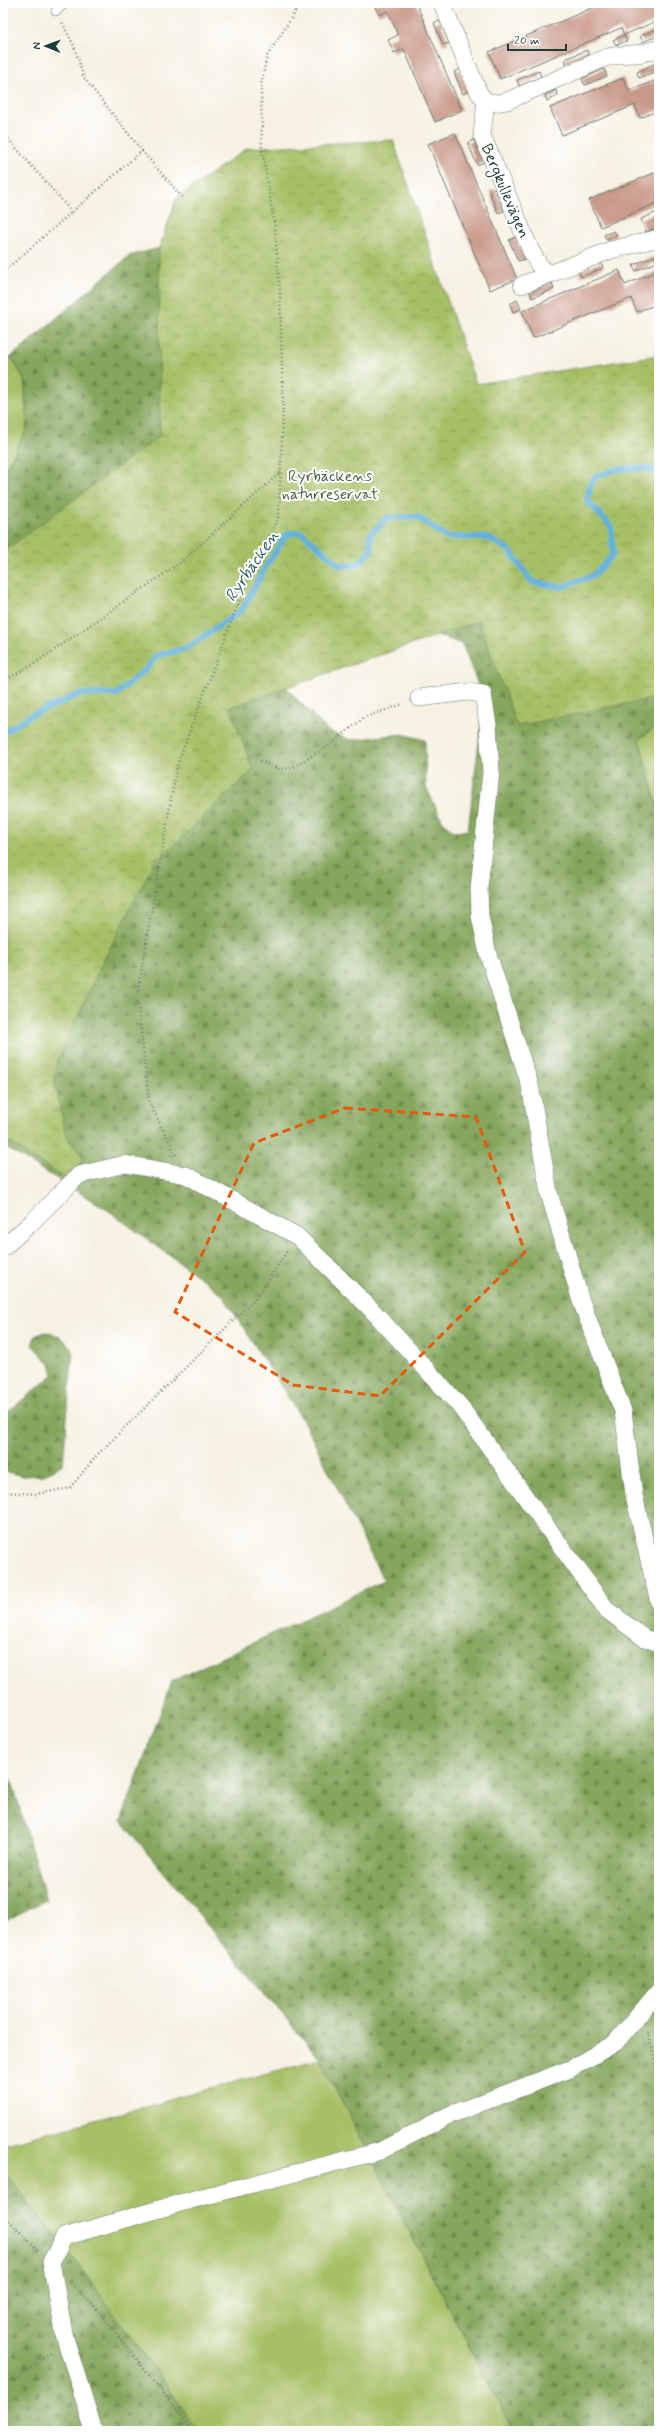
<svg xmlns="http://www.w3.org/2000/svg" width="662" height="2434" font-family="Mynerve,sans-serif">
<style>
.grass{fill:#a7c066;stroke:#637e4d}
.forest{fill:url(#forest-firs);stroke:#527248;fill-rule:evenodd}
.park{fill:url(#park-crowns);stroke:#637e4d}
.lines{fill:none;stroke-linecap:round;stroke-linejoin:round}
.stream{stroke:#61b1dc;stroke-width:6}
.building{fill:#c99989}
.service-casing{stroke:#6a7c71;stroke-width:10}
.minor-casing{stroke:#6a7c71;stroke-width:18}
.path{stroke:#6a7c71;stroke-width:2.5;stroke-dasharray:1 3;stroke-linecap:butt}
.service{stroke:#fff;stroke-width:9}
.minor{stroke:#fff;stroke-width:17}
.marked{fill:none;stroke:#e8590c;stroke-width:3;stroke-dasharray:8 5;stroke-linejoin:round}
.labels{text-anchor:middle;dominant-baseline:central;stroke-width:4;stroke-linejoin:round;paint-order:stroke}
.street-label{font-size:16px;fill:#1f3d34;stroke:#fff}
.park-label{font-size:16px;fill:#486443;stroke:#fff}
.water-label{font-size:17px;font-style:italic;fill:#336066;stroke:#fff}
</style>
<defs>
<pattern id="forest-firs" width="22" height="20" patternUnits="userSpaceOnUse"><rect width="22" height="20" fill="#85a65b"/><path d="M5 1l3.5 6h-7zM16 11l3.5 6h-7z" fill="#6c884c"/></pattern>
<pattern id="park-crowns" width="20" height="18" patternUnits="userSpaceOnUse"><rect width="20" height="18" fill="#a7c066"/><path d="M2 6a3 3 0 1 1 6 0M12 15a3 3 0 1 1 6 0" fill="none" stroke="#879d55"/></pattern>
</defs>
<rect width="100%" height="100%" fill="#fff"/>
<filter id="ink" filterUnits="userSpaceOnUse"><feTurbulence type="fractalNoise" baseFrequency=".025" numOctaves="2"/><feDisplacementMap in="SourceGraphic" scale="8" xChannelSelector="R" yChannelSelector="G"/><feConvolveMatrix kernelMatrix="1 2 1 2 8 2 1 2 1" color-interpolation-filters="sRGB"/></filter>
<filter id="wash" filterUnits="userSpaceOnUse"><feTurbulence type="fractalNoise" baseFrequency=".012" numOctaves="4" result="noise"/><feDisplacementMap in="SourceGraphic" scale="16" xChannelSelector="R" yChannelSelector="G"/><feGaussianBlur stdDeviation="0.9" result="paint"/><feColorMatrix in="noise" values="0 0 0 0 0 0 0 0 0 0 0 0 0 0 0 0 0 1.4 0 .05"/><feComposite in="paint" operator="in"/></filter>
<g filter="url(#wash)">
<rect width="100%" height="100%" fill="#f6f1e2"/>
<path class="grass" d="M11,357L24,379L27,429L3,474V364Z
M659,724V812L639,739Z
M320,2059L513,2431H199L78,2264L3,2171V2145Z"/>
<path class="forest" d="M177,198L266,344L659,446V724L639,739L659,812V2431H513L320,2059L121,1821L172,1681L384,1581L305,1424L222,1294L105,1208L3,1146V474L27,429L24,379L11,357L129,256L159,248ZM418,628L462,644L484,700L468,830L454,832L442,820L426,787L425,740L402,734L350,740L328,731L269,670Z
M45,1332L60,1336L73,1350L63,1464L44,1475L23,1476L3,1471V1416L53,1375L50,1364L32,1345L35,1336Z
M3,1750L46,1900L3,1922Z
M3,2171L78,2264L199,2431H3Z"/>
<path class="park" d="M393,140L476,384L659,355V697L517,726L479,621L230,707L253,770L160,858L157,857L106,955L58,1059L54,1079L65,1131L70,1142L82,1155L83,1161L64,1178L3,1138V552L160,436L159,248L177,198L247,148Z"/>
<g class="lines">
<path class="stream" d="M3,733L31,715L81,694H117L149,666L156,656L187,648L242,610L266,566L287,534L301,532L341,566L359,564L371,550L370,535L387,518L418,517L446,537L488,538L509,550L532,582L562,587L594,575L613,555L611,526L587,501L591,483L596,476L618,469L647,468L659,474"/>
</g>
<g id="blocks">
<path class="building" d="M378,3H416L462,110L435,122L404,49L394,53L388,40L398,35L388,11L379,15L374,5Z
M604,3H611L613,7L623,3H659V20L624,35L621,28L500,79L489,52Z
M440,21L449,43L443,45L434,23Z
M659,28V35L643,42L640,36Z
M624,35L627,41L616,45L613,40Z
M587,50L589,57L567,66L565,59Z
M658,62L659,70L639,78L637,72Z
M460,69L469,91L463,94L454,72Z
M604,69L607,76L585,85L582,79Z
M539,71L541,77L519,86L517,80Z
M623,78L629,91L659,79V110L640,118L635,105L562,135L550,108Z
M556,90L558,96L547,101L545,95Z
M455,133L517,279L490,290L428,144Z
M474,140L484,162L477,165L468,143Z
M659,171V202L601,227L589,200Z
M495,189L504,211L498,213L489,191Z
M659,211V218L655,220L658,227L646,232L641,219Z
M614,231L617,236L607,240L604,235Z
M516,237L525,259L518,261L509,240Z
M654,256L657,262L635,271L633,265Z
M601,262L603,268L581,277L579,271Z
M619,270L625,285L659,270V303L637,312L631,298L533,338L522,311Z
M552,283L554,289L532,298L530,292Z
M517,300L521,309L513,312L510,304Z"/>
</g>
</g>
<g filter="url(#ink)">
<use href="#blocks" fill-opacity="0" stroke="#6a7c71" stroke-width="1"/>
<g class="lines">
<g class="service-casing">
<path id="service" d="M56,11L65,3"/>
</g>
<g class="minor-casing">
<path id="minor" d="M442,3L479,93L486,101
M549,274L539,265L531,251L482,135L486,101L496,103L507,101L605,58C625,52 639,57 659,48
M522,285L611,250L659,238
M419,698L468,692L483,694L488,725L491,772L479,888L480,916L488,954L530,1085L549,1193L581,1301L623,1411L634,1495L659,1603
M3,1248L32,1222L79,1175L125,1164L186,1175L297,1236L371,1309L459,1405L607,1610L644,1638L659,1643
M94,2431L65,2338L51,2262L64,2237L187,2201L380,2151L447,2116L570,2069L615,2043L659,1991"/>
</g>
<path class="path" d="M3,133L72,212
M142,151L183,198
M3,272L142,151L84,78L74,46L62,22
M3,681L34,664L181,562L281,472
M260,761L278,769L292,768L327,747L365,717L403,704
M176,1155L149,1102L137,996L177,765L237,606L279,516L283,405L280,295L275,228L262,149L261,85L267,56L294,14L297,3
M3,1492L36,1494L70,1488L96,1456L257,1297L287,1251
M648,2032L659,2075
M3,2215L38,2250
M74,2286L96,2308L193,2431
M3,2382L17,2379L50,2352
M3,2427L8,2431"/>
<use href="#service" class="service"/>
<use href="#minor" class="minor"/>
</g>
</g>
<path class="marked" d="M345,1108L476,1117L525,1252L380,1396L293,1385L175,1312L254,1143Z"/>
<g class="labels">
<g class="street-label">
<text transform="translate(505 191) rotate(67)">Bergkullevägen</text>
</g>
<g class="park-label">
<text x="330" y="476">Ryrbäckens<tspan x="330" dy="18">naturreservat</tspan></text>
</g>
<g class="water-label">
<text transform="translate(252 566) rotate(-56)">Ryrbäcken</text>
</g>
</g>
<rect width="662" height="2434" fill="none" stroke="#fff" stroke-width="16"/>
<g transform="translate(46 46) rotate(271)" stroke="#ffffff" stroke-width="3" paint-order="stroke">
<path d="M0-3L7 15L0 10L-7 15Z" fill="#1f3d34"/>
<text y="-6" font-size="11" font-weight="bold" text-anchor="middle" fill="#1f3d34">N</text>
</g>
<path d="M508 44v6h58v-6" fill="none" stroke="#1f3d34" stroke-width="2"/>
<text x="514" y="44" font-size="12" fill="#1f3d34" stroke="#ffffff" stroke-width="3" paint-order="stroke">20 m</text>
</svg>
